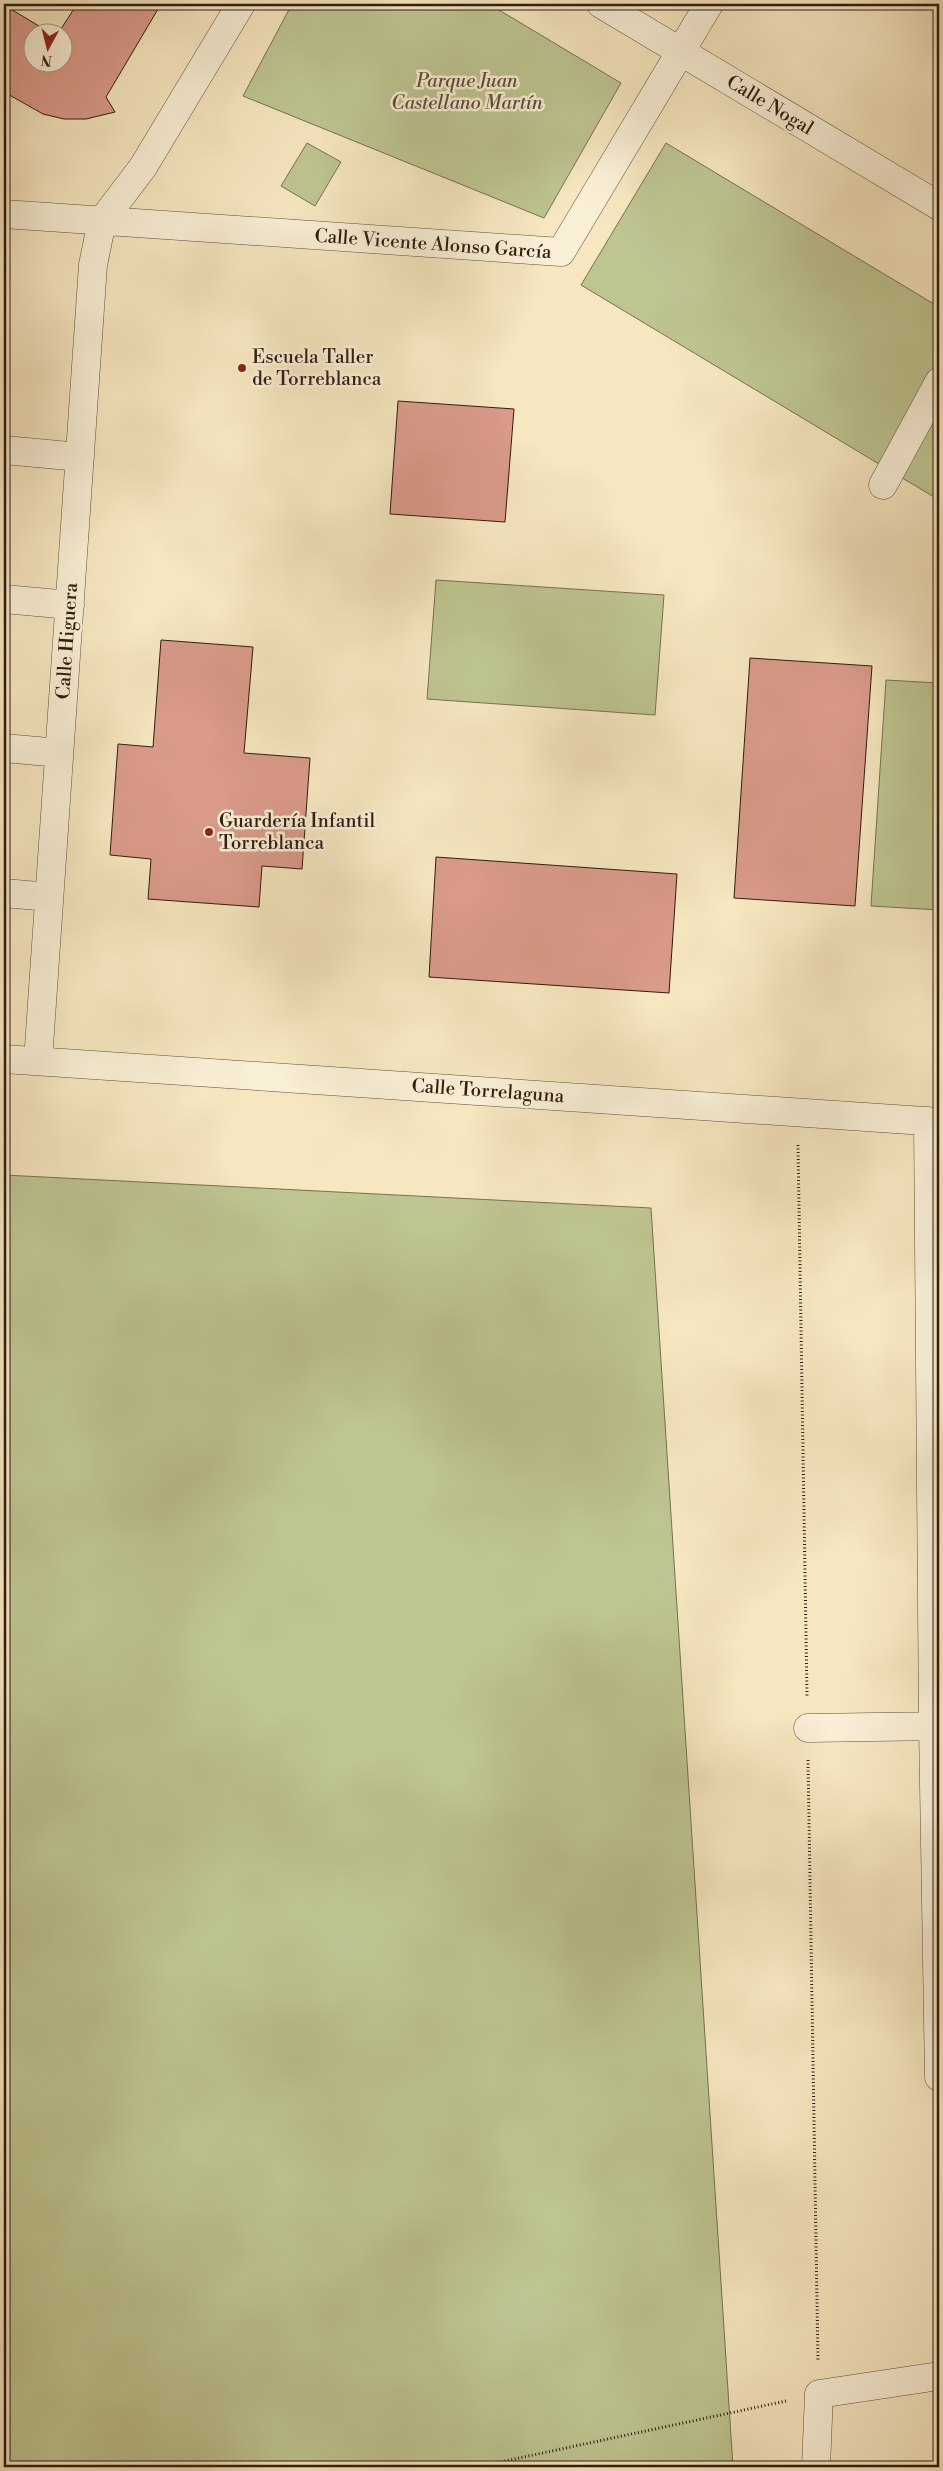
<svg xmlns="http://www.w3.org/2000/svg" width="943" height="2471" font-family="'Libre Bodoni',serif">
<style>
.green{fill:#bec591;stroke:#787052}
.building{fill:#da9b8a;stroke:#311b12}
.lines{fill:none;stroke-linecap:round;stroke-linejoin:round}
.minor-casing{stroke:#624e3e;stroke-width:29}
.path{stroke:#311b12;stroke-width:3;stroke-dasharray:1 2.5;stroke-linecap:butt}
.minor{stroke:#f9efd6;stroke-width:28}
.poi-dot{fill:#8f2418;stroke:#f9efd6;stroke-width:2}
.labels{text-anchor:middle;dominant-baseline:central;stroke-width:5;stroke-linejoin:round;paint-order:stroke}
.park-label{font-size:19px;font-style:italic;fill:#5b4e38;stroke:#f9efd6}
.street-label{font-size:19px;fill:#311b12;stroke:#f9efd6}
.poi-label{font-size:19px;fill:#311b12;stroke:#f9efd6;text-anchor:start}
</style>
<rect width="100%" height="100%" fill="#f6e7c0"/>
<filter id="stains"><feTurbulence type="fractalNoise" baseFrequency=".004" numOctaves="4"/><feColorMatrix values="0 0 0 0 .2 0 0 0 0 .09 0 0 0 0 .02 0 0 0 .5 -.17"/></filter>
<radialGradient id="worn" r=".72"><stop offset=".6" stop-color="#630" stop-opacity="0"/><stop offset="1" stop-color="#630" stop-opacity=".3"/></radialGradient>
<path class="green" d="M292,4H489L621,83L544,218L243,96Z
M307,143L341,162L315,206L281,186Z
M666,143L939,307V500L581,285Z
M436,580L664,595L655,715L427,699Z
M886,680L939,683V910L871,906Z
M4,1175L651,1208L733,2467H4Z"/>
<path class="building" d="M77,4H161L106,97L115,112L86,119H64L43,114L4,92V77L6,72L4,71V5L49,32H32V62H62V32H59Z
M398,401L514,409L505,522L390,514Z
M161,640L253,647L244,753L310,758L302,869L262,866L259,907L148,899L151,859L110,855L118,744L153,747Z
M750,658L872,666L855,906L734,898Z
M436,857L677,874L669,993L429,977Z"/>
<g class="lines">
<g class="minor-casing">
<path id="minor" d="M601,4L939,206
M4,214L561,252L709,4
M4,450L80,457
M883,485L939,382
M4,599L70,605
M4,748L59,753
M4,893L49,897
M4,1059L939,1122
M38,1061L93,265L102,221L143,167L241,4
M928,1121L933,1726L939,2077
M808,1728L939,1726
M816,2467L819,2394L939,2376"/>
</g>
<path class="path" d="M798,1145L807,1696
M808,1760L818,2361
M477,2467L786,2401"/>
<use href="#minor" class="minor"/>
</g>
<g class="poi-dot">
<circle cx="242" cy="368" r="5"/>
<circle cx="209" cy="832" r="5"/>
</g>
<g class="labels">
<g class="park-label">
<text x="467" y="81">Parque Juan<tspan x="467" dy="22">Castellano Martín</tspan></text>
</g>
<g class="street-label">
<text transform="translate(770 105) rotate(31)">Calle Nogal</text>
<text transform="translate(433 244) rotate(4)">Calle Vicente Alonso García</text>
<text transform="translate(67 641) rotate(-86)">Calle Higuera</text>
<text transform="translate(488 1091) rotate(4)">Calle Torrelaguna</text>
</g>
<g class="poi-label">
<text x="252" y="357">Escuela Taller<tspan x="252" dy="22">de Torreblanca</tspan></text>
<text x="219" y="821">Guardería Infantil<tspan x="219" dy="22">Torreblanca</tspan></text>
</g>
</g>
<rect width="943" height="2471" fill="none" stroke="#f6e7c0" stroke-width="20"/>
<rect x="5" y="5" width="933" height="2461" fill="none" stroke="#311b12" stroke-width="2.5"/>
<rect x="10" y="10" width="923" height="2451" fill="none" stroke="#311b12"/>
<g transform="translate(48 48) rotate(187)"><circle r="24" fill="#f9efd6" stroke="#a99a88"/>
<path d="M0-4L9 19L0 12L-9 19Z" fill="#8f2418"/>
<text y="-8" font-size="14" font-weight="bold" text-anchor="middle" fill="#311b12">N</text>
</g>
<rect width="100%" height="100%" filter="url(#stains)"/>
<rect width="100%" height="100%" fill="url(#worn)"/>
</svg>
